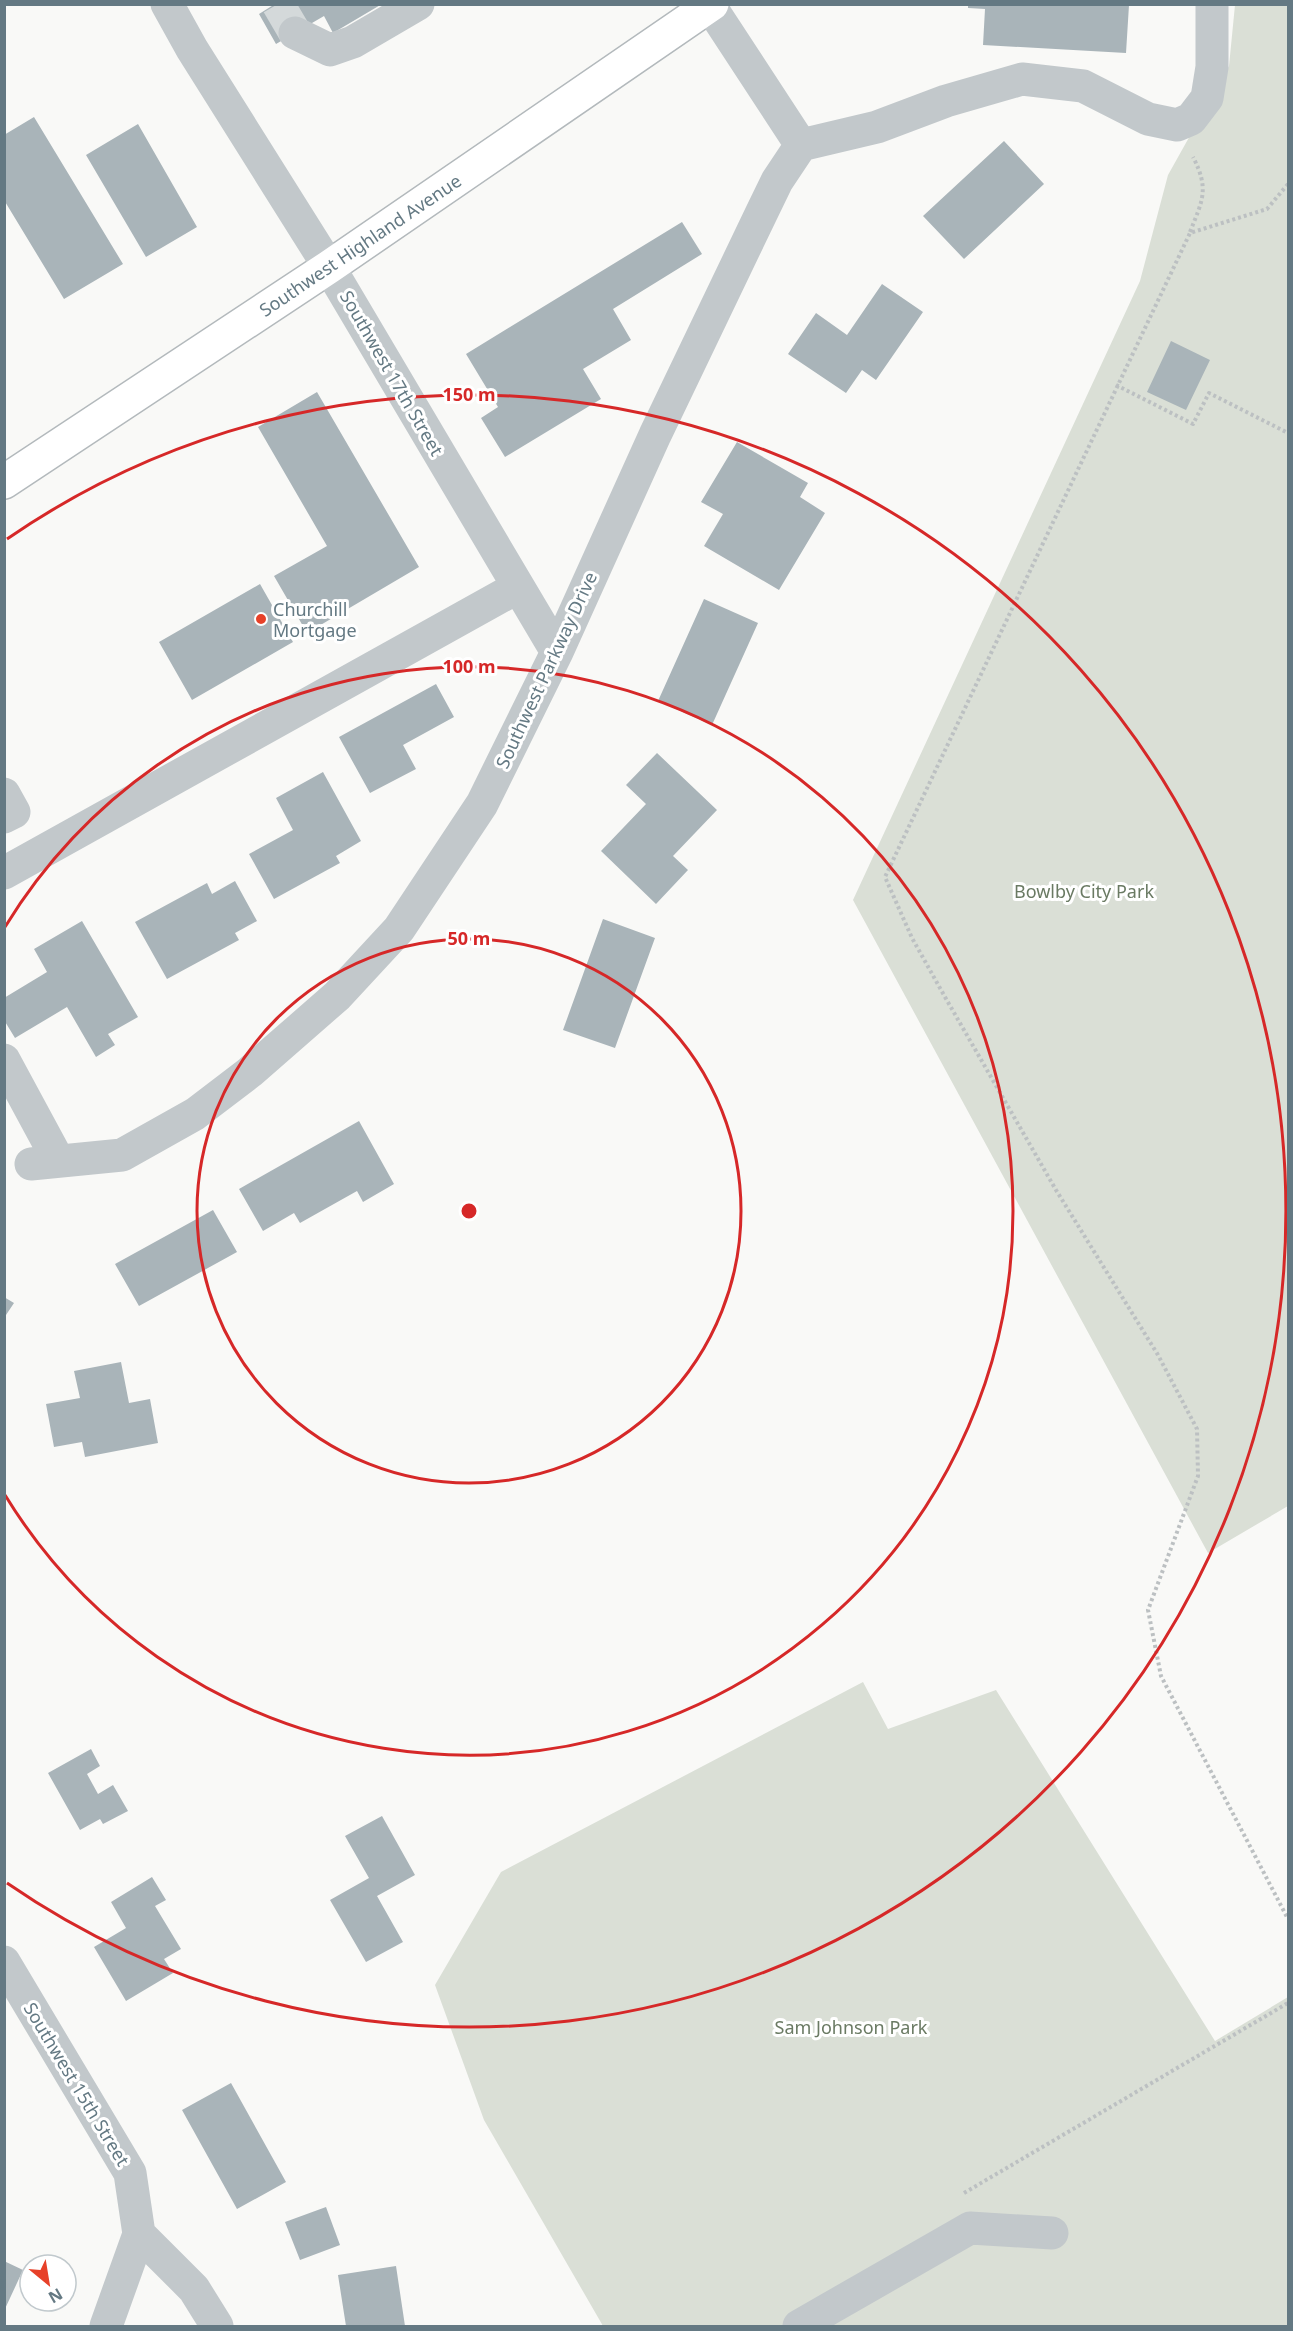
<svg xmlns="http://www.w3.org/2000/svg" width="1293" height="2331" font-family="'Noto Sans',sans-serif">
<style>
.green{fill:#dadfd6}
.building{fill:#a9b4b9}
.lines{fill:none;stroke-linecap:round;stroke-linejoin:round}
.minor-tunnel{stroke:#d4d9da;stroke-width:33;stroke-dasharray:33 16;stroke-linecap:butt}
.highway-casing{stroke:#b3b9bc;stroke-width:36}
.path{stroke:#bcc0c2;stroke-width:4;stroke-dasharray:3 3;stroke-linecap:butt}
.minor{stroke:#c2c8cb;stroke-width:33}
.highway{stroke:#fff;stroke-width:33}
.ring{fill:none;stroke:#d62828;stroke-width:3}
.poi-dot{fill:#e74129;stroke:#fff;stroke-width:2}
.labels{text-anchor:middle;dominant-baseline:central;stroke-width:6;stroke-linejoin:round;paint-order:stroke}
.street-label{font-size:18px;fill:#647983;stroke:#fff}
.poi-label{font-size:18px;fill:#647983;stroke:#fff;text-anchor:start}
.park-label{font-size:18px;fill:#6a7a63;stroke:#fff}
.centre{fill:#d62828;stroke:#fff;stroke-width:3}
.ring-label{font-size:18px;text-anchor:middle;font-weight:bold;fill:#d62828;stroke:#fff;stroke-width:6;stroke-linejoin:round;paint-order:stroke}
</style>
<rect width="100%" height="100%" fill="#f9f9f7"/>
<path class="green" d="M1235,5H1288V1506L1208,1553L853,900L1140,281L1168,175L1229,66Z
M863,1682L888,1729L996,1690L1215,2041L1288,1997V2326H603L484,2120L435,1985L501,1872Z"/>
<path class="building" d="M275,4H382L333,33L324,16L276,44L259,14Z
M968,5H1129L1126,53L983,45L985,9L968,8Z
M34,117L123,264L64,299L4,200V135Z
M138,124L197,227L146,257L86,155Z
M1004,141L1044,184L964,259L923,216Z
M682,222L702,254L613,309L631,340L583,369L601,399L505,457L481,418L498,407L466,354Z
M882,284L923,312L876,380L862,370L846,393L788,354L816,313L847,335Z
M1171,341L1210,360L1186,410L1147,392Z
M317,392L419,567L307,633L274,576L327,546L258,427Z
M737,442L808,483L800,497L825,513L779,590L704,546L723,514L701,502Z
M260,584L293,642L192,700L159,642Z
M704,599L758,623L712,725L658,701Z
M436,684L454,717L403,745L416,769L370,793L339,737Z
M657,753L717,810L673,856L688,870L656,904L601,851L646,804L626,785Z
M323,772L361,841L336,856L340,863L274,899L249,854L293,830L276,798Z
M235,881L257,921L235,933L239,940L167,979L135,922L207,883L212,894Z
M603,919L655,938L615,1048L563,1030Z
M82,921L138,1017L108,1034L115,1045L96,1057L67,1007L15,1038L4,1020V998L47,972L34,949Z
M359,1121L394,1184L363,1202L357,1191L300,1223L294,1213L263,1231L239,1189Z
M213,1210L237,1252L139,1306L115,1264Z
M4,1297L14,1303L4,1318Z
M121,1362L129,1403L150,1399L158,1443L85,1457L82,1442L54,1447L46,1404L80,1398L74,1371Z
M91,1749L100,1766L87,1774L98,1794L113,1785L128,1811L103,1824L100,1819L80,1830L48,1773Z
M382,1816L415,1875L377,1896L403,1942L366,1962L330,1900L369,1878L345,1836Z
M152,1877L166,1900L155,1906L181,1949L164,1959L173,1973L126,2001L94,1947L126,1928L111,1902Z
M231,2083L286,2182L237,2209L182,2110Z
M326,2207L340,2245L300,2260L285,2222Z
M4,2261L23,2270L4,2311Z
M396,2266L405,2326H346L338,2275Z"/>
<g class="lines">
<path class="minor-tunnel" d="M278,4L295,33"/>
<g class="highway-casing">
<path id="highway" d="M4,482L329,267L712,4"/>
</g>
<path class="path" d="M1288,184L1267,209L1190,233L885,877L912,938L945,997L1056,1190L1158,1355L1197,1429L1198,1476L1148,1610L1161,1676L1288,1919
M1190,232C1202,201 1210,190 1193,157
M1116,385L1193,424L1209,393L1288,433
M964,2193L1288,2003"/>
<path class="minor" d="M167,4L192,49L329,267L557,652
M295,33L330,50L353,42L418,4
M801,145L877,127L946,101L1022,79L1083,86L1148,119L1177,125L1191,119L1207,98L1212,67V4
M4,794L14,812L4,817
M4,873L518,587
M4,1060L58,1160
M31,1164L122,1155L195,1114L250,1072L337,996L399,929L482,804L557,652L655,435L761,214L777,181L801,145L710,6
M4,1962L130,2173L139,2234L194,2289L217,2326
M106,2326L139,2234
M799,2326L970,2228L1052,2233"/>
<use href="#highway" class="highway"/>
</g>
<g class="ring">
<circle cx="469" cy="1211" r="272"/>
<path d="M5 927A544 544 0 1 1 5 1495"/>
<path d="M7 539A816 816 0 1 1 7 1883"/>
</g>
<circle class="poi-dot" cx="261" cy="619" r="6"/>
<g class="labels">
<g class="street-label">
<text transform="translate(360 245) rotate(-34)">Southwest Highland Avenue</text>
<text transform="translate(392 373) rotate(60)">Southwest 17th Street</text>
<text transform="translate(546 670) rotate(-65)">Southwest Parkway Drive</text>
<text transform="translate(77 2084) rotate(59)">Southwest 15th Street</text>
</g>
<g class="poi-label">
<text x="273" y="609">Churchill<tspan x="273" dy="21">Mortgage</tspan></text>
</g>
<g class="park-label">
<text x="1084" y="891">Bowlby City Park</text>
<text x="851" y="2027">Sam Johnson Park</text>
</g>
</g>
<circle cx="469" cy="1211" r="9" class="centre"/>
<g class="ring-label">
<text x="469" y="401">150 m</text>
<text x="469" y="673">100 m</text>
<text x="469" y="945">50 m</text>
</g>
<rect width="1293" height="2331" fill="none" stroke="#647983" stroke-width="12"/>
<g transform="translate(48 2283) rotate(150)"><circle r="28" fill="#ffffff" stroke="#c1c9cd" stroke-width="1.5"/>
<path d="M0-4.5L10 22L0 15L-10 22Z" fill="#e74129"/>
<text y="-9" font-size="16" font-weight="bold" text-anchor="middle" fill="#647983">N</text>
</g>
</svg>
